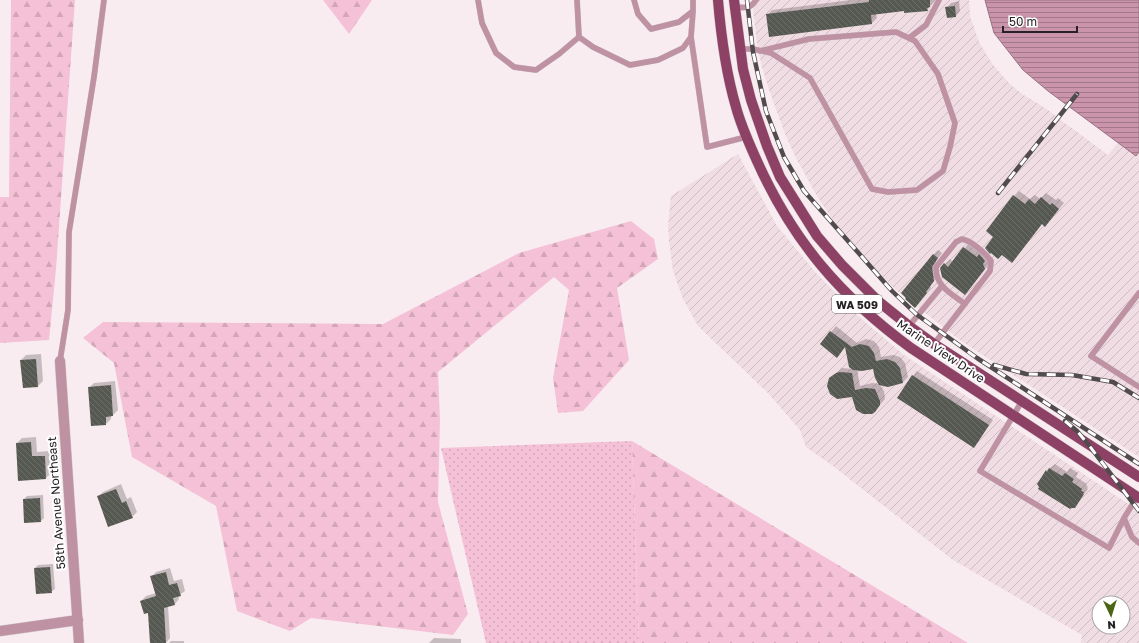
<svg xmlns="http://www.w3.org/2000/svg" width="1139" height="643" font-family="'Golos Text',sans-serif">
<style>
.industrial{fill:url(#industrial-furrows);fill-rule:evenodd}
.grass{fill:url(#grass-dots)}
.forest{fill:url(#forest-firs)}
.water{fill:url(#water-rules);stroke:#997282}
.shadow{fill:#0003;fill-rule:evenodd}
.building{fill:url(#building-back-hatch)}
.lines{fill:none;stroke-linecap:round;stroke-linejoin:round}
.lane-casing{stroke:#d2c7cb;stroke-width:6}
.street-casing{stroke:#d2c7cb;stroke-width:11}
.primary-casing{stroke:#d2c7cb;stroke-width:11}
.lane{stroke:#be91a3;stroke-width:5.5}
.street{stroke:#be91a3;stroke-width:10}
.primary{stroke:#8d4164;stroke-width:10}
.rail-casing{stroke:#514b4d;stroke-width:4.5}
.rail{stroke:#fff;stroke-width:3;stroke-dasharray:9;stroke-linecap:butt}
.labels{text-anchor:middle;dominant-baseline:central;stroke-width:4;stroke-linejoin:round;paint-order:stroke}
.shield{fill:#fff;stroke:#676465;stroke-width:1}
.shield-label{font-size:11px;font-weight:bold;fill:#262123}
.street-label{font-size:12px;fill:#262123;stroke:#fff}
</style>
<defs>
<pattern id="industrial-furrows" width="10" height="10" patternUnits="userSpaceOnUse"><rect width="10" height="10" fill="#f0dce3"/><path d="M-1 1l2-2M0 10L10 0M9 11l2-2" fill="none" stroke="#cebcc2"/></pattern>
<pattern id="grass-dots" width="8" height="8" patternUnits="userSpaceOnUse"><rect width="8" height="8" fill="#f5c1d6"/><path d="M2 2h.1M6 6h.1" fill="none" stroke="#d2a6b7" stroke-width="1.8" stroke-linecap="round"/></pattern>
<pattern id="forest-firs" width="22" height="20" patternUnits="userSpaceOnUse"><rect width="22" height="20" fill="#f5c1d6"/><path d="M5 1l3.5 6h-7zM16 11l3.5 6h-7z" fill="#d2a6b7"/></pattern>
<pattern id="water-rules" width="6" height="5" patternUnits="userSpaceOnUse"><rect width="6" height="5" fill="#ca94aa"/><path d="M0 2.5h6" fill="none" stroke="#a4788a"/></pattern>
<pattern id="building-back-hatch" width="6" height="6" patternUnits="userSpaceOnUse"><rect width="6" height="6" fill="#565951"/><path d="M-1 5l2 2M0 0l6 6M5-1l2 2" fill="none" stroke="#6b6d67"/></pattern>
</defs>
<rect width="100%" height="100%" fill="#f8ecf0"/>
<path class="industrial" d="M752,0H969L970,16L979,42L993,65L1011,85L1022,94L1045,108L1108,155L1118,143L1136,156L1139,153V457L960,340L896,290L862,256L832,218L818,198L795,156L785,134L769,90L762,67L757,44Z
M738,154L777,226L816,273L858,316L904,355L1139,511V643H1081L1082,635L953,560L833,466L806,447L800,430L768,393L698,326L683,299L673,271L669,241L668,226L671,196ZM1099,603H1123V627H1099Z"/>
<path class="grass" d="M632,441L639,643H486L441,448Z"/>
<path class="forest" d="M11,0H75L56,269L49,340L0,343V197H9Z
M323,0H372L349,34Z
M631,221L654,239L658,259L617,288L629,360L583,411L558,413L553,378L569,290L554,277L438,372L440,420L438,502L468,614L453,635L311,618L290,631L237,611L216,506L132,457L114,363L83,338L103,322L383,324L519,253Z
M632,441L968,643H639Z"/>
<path class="water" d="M985,0H1139V152L1136,156L1048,91L1023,70L994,33Z"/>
<path class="shadow" d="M851,0H935V1L927,10H905L876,14L877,18L872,23L770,36L767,15L772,10Z
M959,1L960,11L956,16L946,8L951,3Z
M1019,191L1030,199L1035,195L1040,199L1046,193L1056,200L1058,198L1064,203L1050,220L1042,223L1002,254L995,237L987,231Z
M969,243L990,255V263L970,288L945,264L950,259L953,262Z
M938,250L942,253L936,261L939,275L930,286L931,288L915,306L908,298L933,255Z
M836,326L857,343L866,339L874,341L879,347L881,357L893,355L900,357L905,363L908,377L903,382L888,386L880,385L884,391L885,399L875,411L830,379L842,368L853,369L846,346L837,356L821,344ZM874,367L880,384L872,383L860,386L857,369Z
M41,354L43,381L38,386L24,387L21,360L26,355Z
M917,371L993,420L978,442L974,447L913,376Z
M115,381L118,410L113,415L111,416V419L106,424L89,388L94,383Z
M36,437L37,452L50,451L51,473L46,478L17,443L22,438Z
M1055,464L1067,472L1070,468L1078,473L1076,477L1087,484L1086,485L1088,487L1087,488L1088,489L1074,507H1071L1046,471Z
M121,484L127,499L131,497L137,512L132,517L98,497L103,492Z
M43,495L44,518L41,521L25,522L24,499L27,496Z
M53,564L55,589L51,592L35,568L38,565Z
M170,568L174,581L182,579L185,591L178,596L179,599L175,604L168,606L170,638L166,643H151L149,611L141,601L146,596L156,593L151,577L156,572Z
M434,638L461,639V643H429Z
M171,641H184V643H169Z"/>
<path class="building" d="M869,0H930V7L927,8L928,11L904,13V11L871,15L872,24L769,37L766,14L869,2Z
M955,6L956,17L947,18L945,7Z
M1013,195L1025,204L1029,199L1035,204L1041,197L1050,205L1052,203L1059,209L1045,227L1042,224L1012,263L1002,255L998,259L991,253L990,254L985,248L993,237L986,231Z
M963,247L977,257L979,254L985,261L983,264L985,269L965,295L942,277L940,268L944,263L948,267Z
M933,254L938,258L932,267L934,281L926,292L927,293L915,308L905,299L906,298L901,293Z
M830,331L852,347L860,344L869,346L874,353L876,361L887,359L895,362L900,368L903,383L888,387L879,385L875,378L873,369L862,371L853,370L849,367L845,347L837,358L820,344Z
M36,359L38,387L23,388L20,360Z
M840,372L852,373L855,390L866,388L875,389L880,401V405L875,412L872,414H863L856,410L852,397L837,399L830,394L827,386L829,378L836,373Z
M912,375L989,425L974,448L897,398Z
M111,385L113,416L106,417V425L91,426L88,387Z
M31,442L32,456H45L46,479L18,481L16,443Z
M1049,468L1062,476L1065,473L1074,479L1072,482L1082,489L1081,491L1084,492L1083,494H1084L1075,508H1071L1070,509L1038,489L1039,487L1037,484L1046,470L1047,472Z
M116,489L122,503L126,501L133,518L108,527L97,496Z
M40,498L41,522L24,523L23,499Z
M50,567L52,593L36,594L34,568Z
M166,572L169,585L177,583L181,596L173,598L175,605L164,608L166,643H150L148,613L144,614L140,601L156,596L150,576Z"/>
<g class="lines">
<g class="lane-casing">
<path id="lane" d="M478,0L482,23L496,53L514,67L536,70L559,54L579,37
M577,0L579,37L593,47L630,65L658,60L683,48L691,37
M634,0L638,14L651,29L679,22L693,11
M693,0V11L691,37L707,147L746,137
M735,7C744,8 751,9 756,0
M909,38L926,25L939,0
M740,49H753L771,53L810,78L872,189L888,192L917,190L943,171L950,147L955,123L938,74L915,41L896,32L809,39L760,51
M1139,293L1091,356L1139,387
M909,326L942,286
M934,344L990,271L991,261C985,253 972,241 962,239L956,242L936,267C935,286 952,294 965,304
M60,361L68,310L69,232L94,77L104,0
M1022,401L980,471L1109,548L1124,518
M1137,497L1124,518L1132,537L1139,543"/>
</g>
<g class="street-casing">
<path id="street" d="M60,361L79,643
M0,631L78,620"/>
</g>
<g class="primary-casing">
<path id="primary" d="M718,0C721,36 726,73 736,107C741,126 749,143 757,161C793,241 840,296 911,348L1139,498
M734,0L743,69L751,100L767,146L780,177L817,236L842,265L878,301L909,326L934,344L1139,477"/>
</g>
<use href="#lane" class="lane"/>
<use href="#street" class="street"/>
<use href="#primary" class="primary"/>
<g class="rail-casing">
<path id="rail" d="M747,0L753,52L766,111L784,157L804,191L892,291L916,314L977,358L1139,464
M998,193L1077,94
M994,365L1026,374L1072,375L1113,382L1139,398
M1065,421L1077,431L1088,444L1139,511"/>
</g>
<use href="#rail" class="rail"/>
</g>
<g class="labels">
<rect class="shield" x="832" y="295" width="50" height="18" rx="3"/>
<g class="shield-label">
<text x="857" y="304">WA 509</text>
</g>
<g class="street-label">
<text transform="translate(941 351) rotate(34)">Marine View Drive</text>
<text transform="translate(56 503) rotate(-94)">58th Avenue Northeast</text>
</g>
</g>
<g transform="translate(1111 615) rotate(176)"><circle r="19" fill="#ffffff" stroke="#a8a6a7"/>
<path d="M0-3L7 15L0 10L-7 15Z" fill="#4c6515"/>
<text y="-6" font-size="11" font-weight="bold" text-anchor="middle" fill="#262123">N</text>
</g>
<path d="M1003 26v6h74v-6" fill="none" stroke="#262123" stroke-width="2"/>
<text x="1009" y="26" font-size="12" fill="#262123" stroke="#ffffff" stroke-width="3" paint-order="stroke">50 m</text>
</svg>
